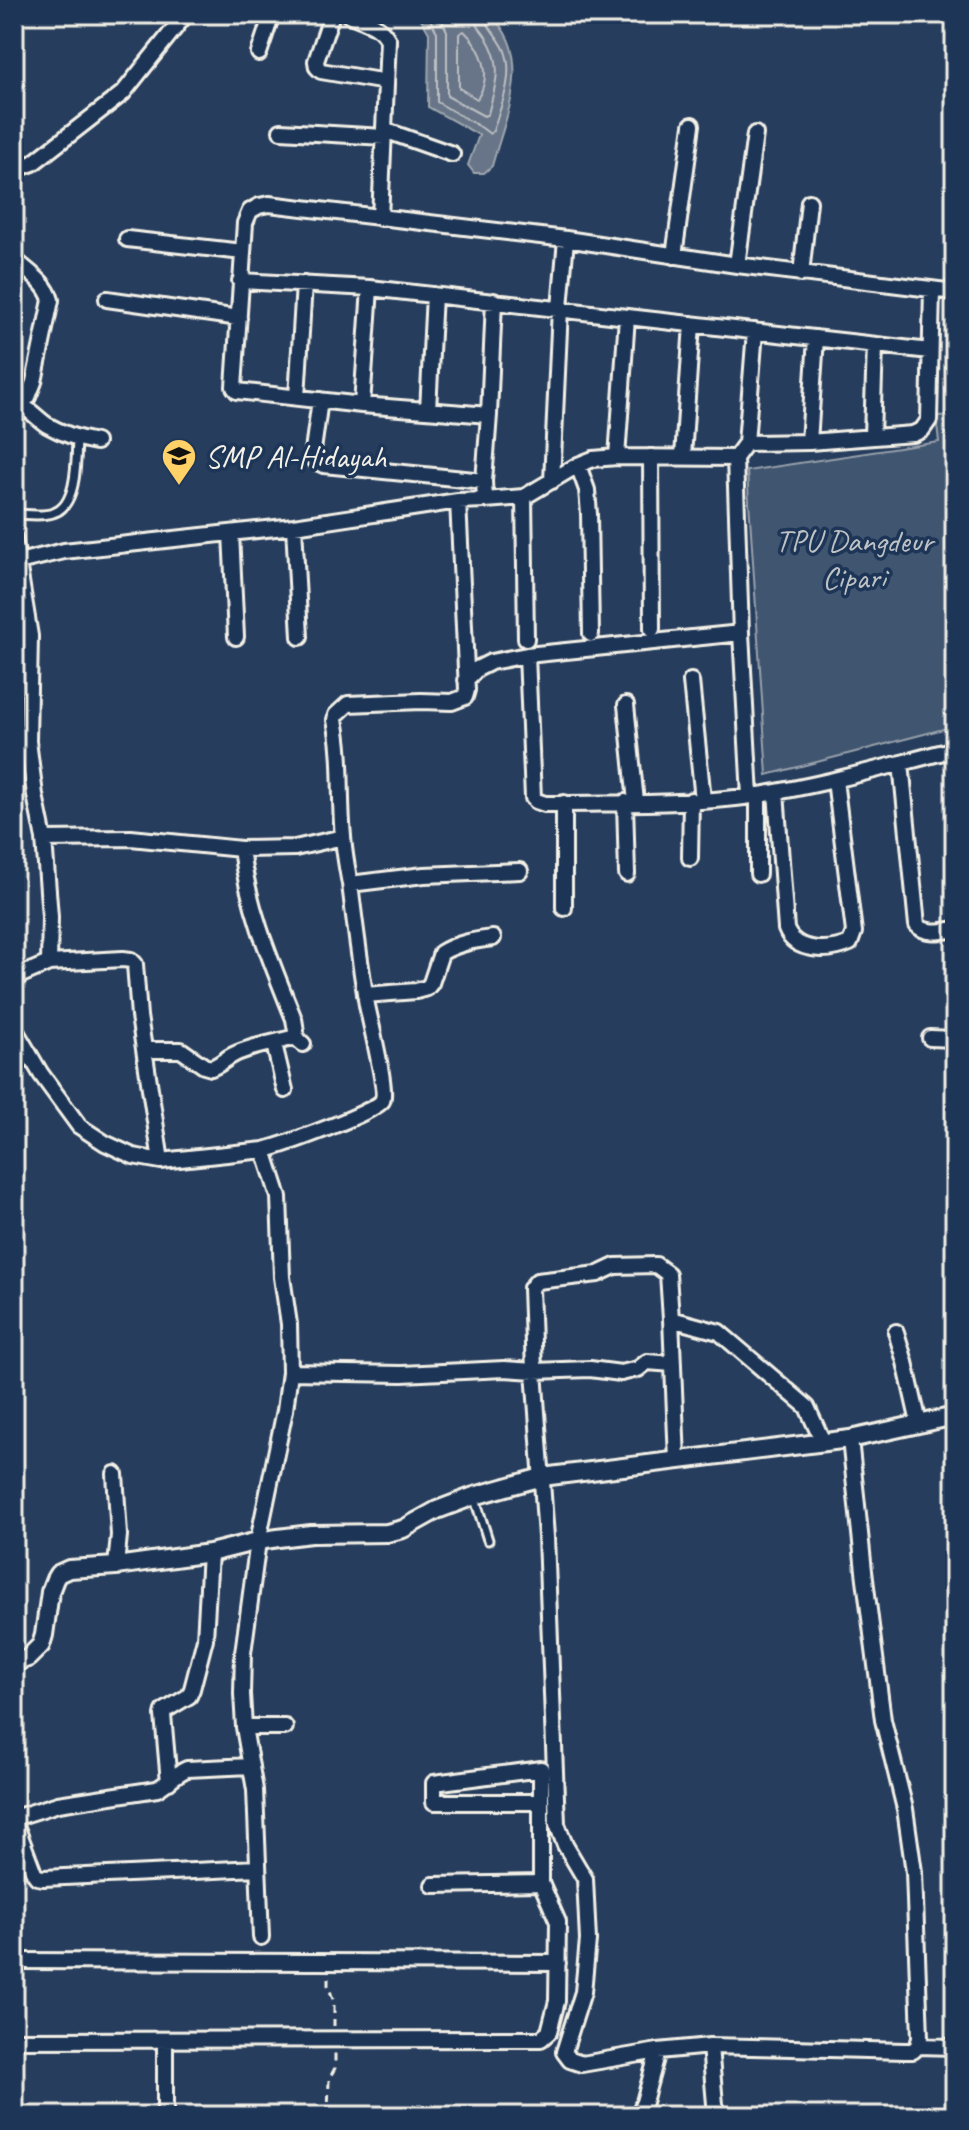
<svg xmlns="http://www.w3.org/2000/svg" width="969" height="2130" font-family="Caveat,sans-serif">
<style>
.green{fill:#40546f;stroke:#9aa2ac;stroke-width:2}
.water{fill:#677588;stroke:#9fa7ae;stroke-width:2}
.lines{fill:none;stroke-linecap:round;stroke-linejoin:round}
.shore{stroke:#bcbfc2;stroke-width:2}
.service-casing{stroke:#f4f1e8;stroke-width:13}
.minor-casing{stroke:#f4f1e8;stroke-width:20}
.tertiary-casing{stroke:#f4f1e8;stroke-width:22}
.path{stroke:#f4f1e8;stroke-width:3;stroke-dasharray:8 6;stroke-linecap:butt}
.service{stroke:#1d3557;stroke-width:7}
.minor{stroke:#1d3557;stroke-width:14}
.tertiary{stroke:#1d3557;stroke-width:16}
.labels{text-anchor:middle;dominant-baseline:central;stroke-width:7;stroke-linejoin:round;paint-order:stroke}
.poi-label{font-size:32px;fill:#f4f1e8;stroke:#1d3557;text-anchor:start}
.park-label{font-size:32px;fill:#bec2c4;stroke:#1d3557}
</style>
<rect width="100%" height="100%" fill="#263d5d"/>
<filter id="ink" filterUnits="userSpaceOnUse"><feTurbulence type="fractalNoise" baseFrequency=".0125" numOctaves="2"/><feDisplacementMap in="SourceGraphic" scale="16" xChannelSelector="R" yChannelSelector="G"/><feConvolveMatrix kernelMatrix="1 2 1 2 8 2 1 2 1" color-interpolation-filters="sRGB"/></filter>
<g filter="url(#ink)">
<path class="green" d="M955,415V726L767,775L747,471L939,442L936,416Z"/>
<path class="water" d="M411,14H489C536,54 506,115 492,166L484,173H474L468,165L479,135L428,107L429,33L421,19Z"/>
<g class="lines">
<path class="shore" d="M427,14L437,32V102L482,128L490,134L493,131C500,108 514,78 506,54C502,39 486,28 484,14
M439,14L447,31V96L484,116L488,114C496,83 504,66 486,37C480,28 475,25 474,14
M464,31C483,49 493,75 477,99L459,88V34Z"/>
<g class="service-casing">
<path id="service" d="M14,514C26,514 42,517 53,513C78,506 76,458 77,437
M474,1496L488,1540"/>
</g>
<g class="minor-casing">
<path id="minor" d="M332,14L316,61L317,67L321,71L386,82
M348,14C364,21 380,24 388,40L380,218
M259,53L272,14
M384,130L452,154
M281,131L384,137
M14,170L33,163L123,93L186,14
M127,239L243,252
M674,256L692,125
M14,259C27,271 46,282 51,300L34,382L28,397L14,411
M737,265L755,134
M801,274L809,202
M240,281L370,288L930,351
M107,299L239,318
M494,301L489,415L484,481L485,500L524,497L578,465L593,459L617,457L735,458
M297,397L304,284
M320,400L313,450L315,461L324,465L484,481
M15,403C29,407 35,417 47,425C61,433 79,439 96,442
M362,405L370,288
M428,410L434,295
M489,415L362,405L237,391L234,387L245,223L250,211L259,206L269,204L566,239L737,265L955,292
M872,436L875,345
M809,442L816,338
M746,443L755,331
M617,457L627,317
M651,457L652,629
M683,457L692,324
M578,465L587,490L589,514L591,634
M552,481L560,308L566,239
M524,497L526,639
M294,526L300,637
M231,533L236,637
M14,538L30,636L28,741L35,795L44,839L50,917L49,963L14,978
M14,563L64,551L294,526L458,501L485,500
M527,655L533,798L536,801L545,804C612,803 686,805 752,796C821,786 888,766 955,749
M466,680L477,669L491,662L527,655L741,633
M691,681L703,800
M626,705L636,802
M901,763L917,925C926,935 943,931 955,929
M776,792L786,929C795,953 830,952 850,943L854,932L835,780
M758,795V874
M750,796L741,633L735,458L746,443L809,442L913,434L922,430L929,420L932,289
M625,802L627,874
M564,803V908
M44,839L131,838L241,849L295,848L343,837
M241,849C248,908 272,964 294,1019L296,1031L295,1037L303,1044
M690,858L691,800
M350,884L424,875L520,871
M49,963L123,959L131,960L135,964L139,1016L161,1161
M365,995L416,991L427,988L431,983L441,953C457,943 475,940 493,938
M14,1028L41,1074L79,1126L105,1143L133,1156L161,1161L264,1150C281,1146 376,1112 382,1101C388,1092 370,1021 367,1005C360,965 355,925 350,884C347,868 344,852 343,836C339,797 343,758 335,720L336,715L348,704L421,701L452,702L465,697L467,690L458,501
M930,1038L955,1039
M274,1044L285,1090
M144,1050H181L204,1066L211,1068C220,1065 225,1059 233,1055C249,1046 276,1043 295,1037
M671,1319L668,1274L656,1265L615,1266L598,1274L537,1281L531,1288L534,1371L590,1369L621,1373L638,1369L647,1362L673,1364
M896,1332L905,1362L919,1423
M290,1372L402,1374L504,1369L534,1371L546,1537L557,1824L565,1845L585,1879L588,1940L583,1992L564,2052L570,2060L582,2064L658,2051L710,2046L716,2116
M677,1460L671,1319L719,1332L807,1407L823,1442
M115,1474L119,1535L116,1566
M244,1727H285
M169,1782L163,1715L164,1711L189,1696L192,1689L205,1639L210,1553
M14,1818L58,1804L157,1789C168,1783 175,1774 187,1769L251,1766
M14,1820L34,1873L37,1877L43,1878L258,1868
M433,1885L541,1883
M261,1937L255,1790L244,1727L242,1694L243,1653L258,1541L285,1410L290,1372L289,1324L282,1277L279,1197L264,1150
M14,1961L558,1963
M14,2040L541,2039L549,2032L557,2001L558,1922L541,1883V1769L434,1783V1802H541
M165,2040V2116
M710,2046L905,2051H913L918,2046L920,2037L914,1872L905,1809L883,1720L864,1571L850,1439
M918,2046L955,2047
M638,2116L644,2102L658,2051"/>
</g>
<g class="tertiary-casing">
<path id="tertiary" d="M14,1663L28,1658L41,1645L44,1635L50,1592L55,1579L58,1574L69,1569L116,1566L210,1553L258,1541L278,1538L311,1534L387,1533L403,1529L437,1510L474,1496L542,1477L850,1439L955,1416"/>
</g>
<path class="path" d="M328,1978V1985L334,2002V2026
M328,2116L329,2079L335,2068V2053"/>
<use href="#service" class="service"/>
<use href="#minor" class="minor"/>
<use href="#tertiary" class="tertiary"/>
</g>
</g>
<defs>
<g id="school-pin" transform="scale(1.8)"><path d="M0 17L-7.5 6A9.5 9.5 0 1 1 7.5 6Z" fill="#ffd166" stroke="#1d3557"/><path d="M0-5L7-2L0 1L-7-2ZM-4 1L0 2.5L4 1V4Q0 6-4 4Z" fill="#111"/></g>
</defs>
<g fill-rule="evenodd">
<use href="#school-pin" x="179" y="456"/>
</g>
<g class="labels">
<g class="poi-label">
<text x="205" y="456">SMP Al-Hidayah</text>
</g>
<g class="park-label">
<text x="854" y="540">TPU Dangdeur<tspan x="854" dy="37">Cipari</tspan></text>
</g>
</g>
<rect width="969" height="2130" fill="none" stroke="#1d3557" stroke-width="48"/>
<rect x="24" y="24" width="921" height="2082" fill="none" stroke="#f4f1e8" stroke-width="3" filter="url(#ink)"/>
</svg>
